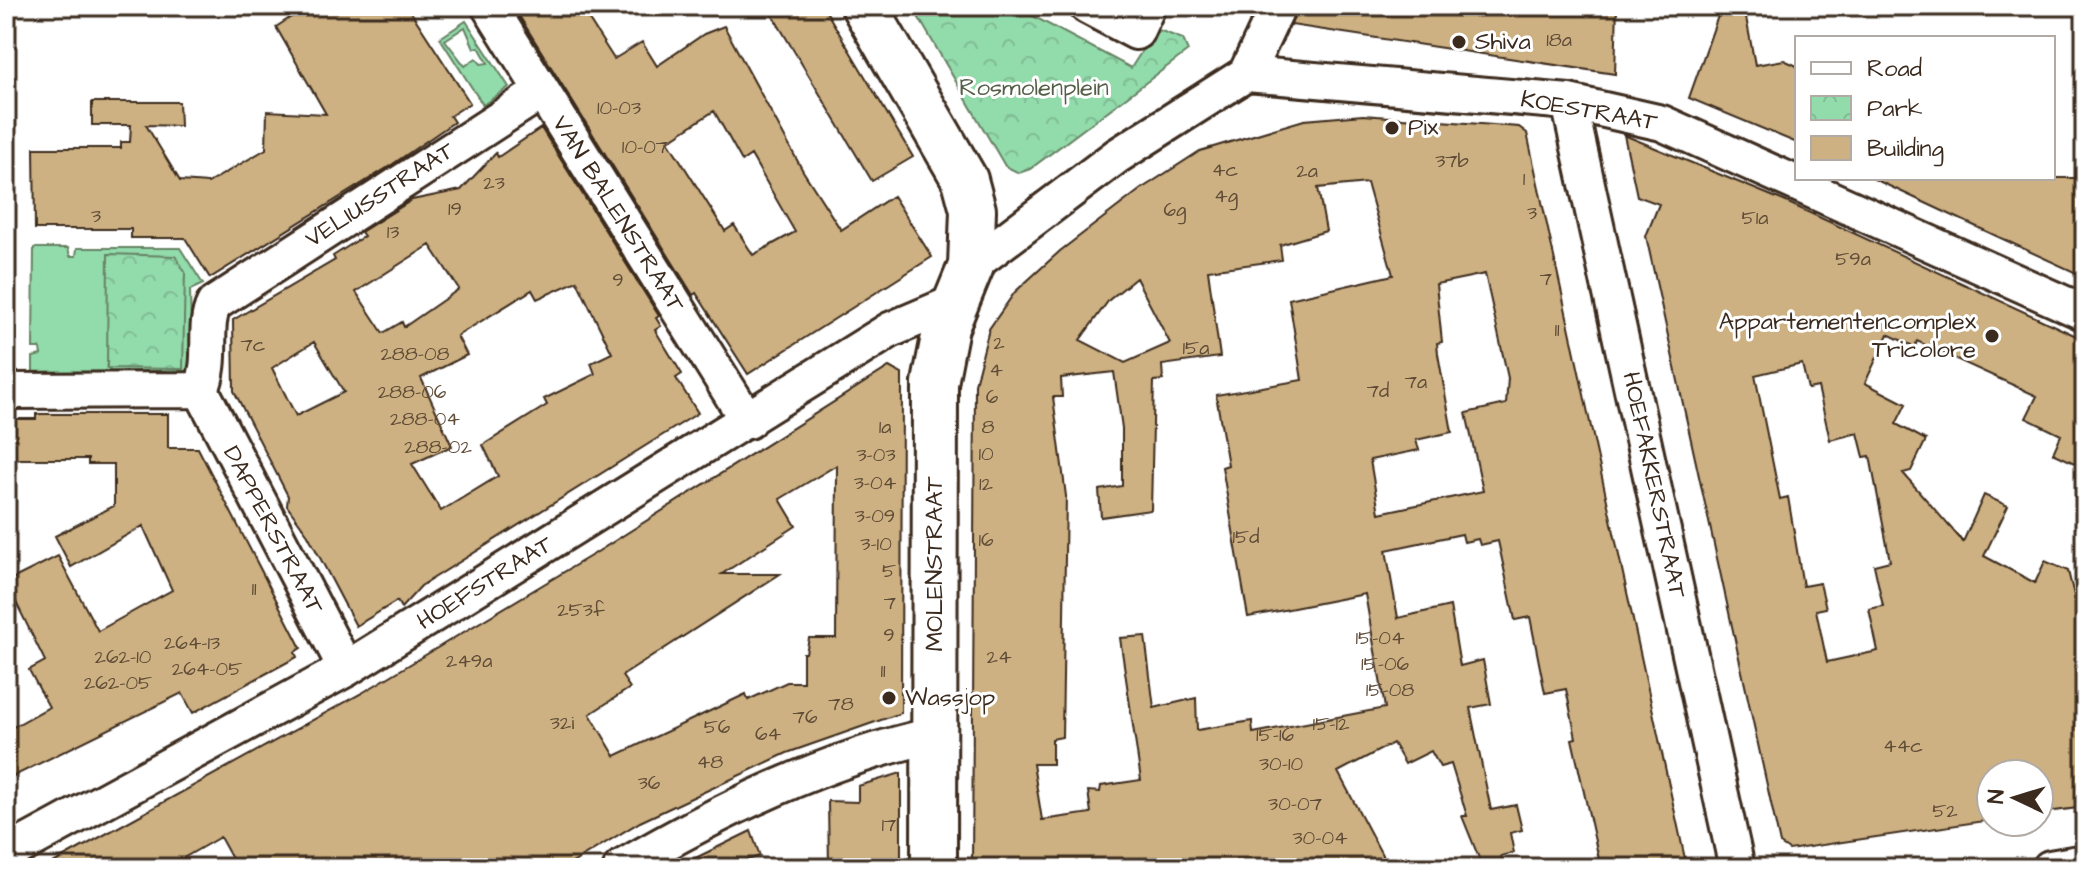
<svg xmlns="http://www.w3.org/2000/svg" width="2091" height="874" font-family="'Architects Daughter',sans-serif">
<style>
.green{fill:#92dbab;stroke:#668264;stroke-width:2;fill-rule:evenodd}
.park{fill:url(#park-crowns);stroke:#668264;stroke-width:2}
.building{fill:#cdb182;stroke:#3b2a1e;stroke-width:2;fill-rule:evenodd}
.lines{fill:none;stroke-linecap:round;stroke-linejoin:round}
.street-casing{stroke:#3b2a1e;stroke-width:40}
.secondary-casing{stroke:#3b2a1e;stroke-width:50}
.street{stroke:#fff;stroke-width:34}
.secondary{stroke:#fff;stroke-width:44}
.poi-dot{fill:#3b2a1e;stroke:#fff;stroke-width:3}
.labels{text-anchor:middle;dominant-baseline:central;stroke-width:6;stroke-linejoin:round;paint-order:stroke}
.number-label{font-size:20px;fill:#604c37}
.poi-label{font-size:24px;fill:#3b2a1e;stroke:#fff;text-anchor:start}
.park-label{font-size:24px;fill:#555f48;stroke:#fff}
.street-label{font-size:24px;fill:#3b2a1e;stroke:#fff}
</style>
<defs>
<pattern id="park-crowns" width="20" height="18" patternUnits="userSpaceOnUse" patternTransform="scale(2)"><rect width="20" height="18" fill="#92dbab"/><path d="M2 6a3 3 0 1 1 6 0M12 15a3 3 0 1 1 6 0" fill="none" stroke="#7fbc93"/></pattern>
</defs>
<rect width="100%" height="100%" fill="#fff"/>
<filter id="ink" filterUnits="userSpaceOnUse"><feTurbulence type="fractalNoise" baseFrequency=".0125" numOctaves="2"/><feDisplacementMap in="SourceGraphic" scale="16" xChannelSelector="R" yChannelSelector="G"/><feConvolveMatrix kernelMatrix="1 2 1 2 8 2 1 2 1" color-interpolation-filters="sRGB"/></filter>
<g filter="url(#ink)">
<path class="green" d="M466,21L509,87L483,105L440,38ZM465,27L474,48L479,47L488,63L481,64L476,58L465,66L445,40Z
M34,248H68L70,256H76L77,248H180L203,284L190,290L192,372L167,380L165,371L50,372L49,379L33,381V357L41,355L40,348H33Z"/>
<path class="park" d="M912,6H1014L1131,68L1156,29L1183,39L1188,51L1030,169L1019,173L1005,166Z
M108,254L175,256L185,272L183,369L107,368Z"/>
<path class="building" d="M308,6H407L470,103L450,116L454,122L390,166L210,278L185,238H131V229H35L34,148H121V142H130L131,125H92V102H179L180,126L146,125L180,181L208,183L266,149L267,111L326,114L276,27Z
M513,6H580L614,59L642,42L657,66L704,34L724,26L803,171L841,230L893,196L932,257L748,374L696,293L693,295ZM714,111L742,161L751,155L795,232L753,255L734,225L725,231L668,141Z
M767,6H823L913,157L872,181Z
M1298,6H1617L1615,74L1291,25Z
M1745,12L1755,65L1784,60L1797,66V143L1689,98L1718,16Z
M1363,115L1519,127L1527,133L1687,868H1601L1572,739L1576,738L1566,689L1545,693L1530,617L1515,620L1498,541L1480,545L1478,539L1464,542L1462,534L1386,550L1398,618L1450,606L1460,666L1483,660L1491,704L1470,708L1491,810L1516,805L1522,830L1510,833L1514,853L1501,856L1503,868H1483L1462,816H1467L1451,764L1440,767L1431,751L1405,764L1393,743L1338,772L1389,868H972L975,384L989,329L1015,292L1060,251L1141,189L1200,151L1304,120ZM1367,183L1393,275L1289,299L1302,380L1216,395L1228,465L1222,467L1248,617L1365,594L1385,708L1253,733L1252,721L1197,730L1196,698L1154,708L1145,636L1120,638L1141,780L1101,786L1100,792L1088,791L1091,813L1042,820L1033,764H1052V739L1062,737L1066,496L1053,397H1062L1061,378L1114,372L1122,428V486L1099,490L1101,517L1151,510L1154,381L1163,380L1162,365L1220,357L1208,270L1282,260L1280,245L1326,231L1318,188ZM1485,274L1508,378L1506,404L1466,413L1483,491L1379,513L1370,460L1419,450L1416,440L1452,432L1438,354L1437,343L1442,342L1436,284ZM1136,278L1170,343L1125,363L1080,340L1109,300Z
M541,128L659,316L656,318L661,326L655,330L682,374L676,378L698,413L421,586L401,608L397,601L356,626L308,535L287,506L288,496L234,391L233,320L335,260L333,256L364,236L361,232L412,200L461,190L496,153L498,157ZM430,245L459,289L404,327L402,322L383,333L356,292ZM577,281L612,353L591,363L595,374L544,399L547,405L483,445L498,476L441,511L412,464L452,446L421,378L467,355L457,336L532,290L537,299ZM314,342L344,392L296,416L272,368Z
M1624,135L1784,201L2085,340V468L2053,453L2061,435L2026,418L2037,396L1917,341L1915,347L1888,334L1865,383L1906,404L1896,424L1926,440L1911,471L1903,473L1963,542L1984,495L2008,506L1984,556L2035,583L2045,561L2068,571L2082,628H2085V807L2039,813V774H1991V820L1789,850L1780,844L1646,236L1659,204L1637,196ZM1802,364L1808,389L1818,387L1830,440L1858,433L1864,457L1870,456L1890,561L1874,565L1883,606L1869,609L1878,651L1827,662L1816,610L1826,608L1820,583L1803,586L1788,497L1780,499L1755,375Z
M1872,178H2085V277L1977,227Z
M889,367L902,374L901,713L787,753L640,822L564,868H237L220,837L166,868H44L362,693L594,554ZM837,465L836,638H809L806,653H803V682H787L748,700L746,694L615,756L590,714L630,688L622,676L780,574H722L796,526L780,499Z
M36,414H168V448H198L301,648L295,652L297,657L193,713L182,693L6,780V731L49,707L29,670L45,661L6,582L58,556L98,631L172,590L143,526L71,567L55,536L114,506V464H88V459H6V419H36Z
M901,773V868H829L828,801L858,802V786Z
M751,831L760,856L741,862L743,868H675Z"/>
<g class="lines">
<g class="street-casing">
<path id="street" d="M489,6L748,421
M1087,6L1136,32L1148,6
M1246,74L1569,102L1662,123L2085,313
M1569,102L1737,868
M971,266L1117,156L1246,74L1278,6
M201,390L346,669
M6,391L201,390C215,358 202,328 214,304L541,92
M6,854L346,669L890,330L956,302
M621,868C717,812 826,758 935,735
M2050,868L2085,862"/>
</g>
<g class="secondary-casing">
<path id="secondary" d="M864,6L965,180L973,210L971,266L946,327L935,383L934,868"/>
</g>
<use href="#street" class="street"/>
<use href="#secondary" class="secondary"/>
</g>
</g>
<g class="poi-dot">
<circle cx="1459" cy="42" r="8"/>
<circle cx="1392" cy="128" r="8"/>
<circle cx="1992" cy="336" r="8"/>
<circle cx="889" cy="698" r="8"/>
</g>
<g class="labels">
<g class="number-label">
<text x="1559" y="40">18a</text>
<text x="619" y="108">10-03</text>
<text x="645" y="147">10-07</text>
<text x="1452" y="161">37b</text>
<text x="1225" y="170">4c</text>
<text x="1307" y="171">2a</text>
<text x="1524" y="179">1</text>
<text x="494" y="183">23</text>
<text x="1226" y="196">4g</text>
<text x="455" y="209">19</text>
<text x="1175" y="210">6g</text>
<text x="1532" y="213">3</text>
<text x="96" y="216">3</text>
<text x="1755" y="218">51a</text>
<text x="393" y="232">13</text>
<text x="1853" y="259">59a</text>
<text x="1546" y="279">7</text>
<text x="618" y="280">9</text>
<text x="1557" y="330">11</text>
<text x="999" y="343">2</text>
<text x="253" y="345">7c</text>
<text x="1196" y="348">15a</text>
<text x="415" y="354">288-08</text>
<text x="996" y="370">4</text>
<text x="1416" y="382">7a</text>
<text x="1378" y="391">7d</text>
<text x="412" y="392">288-06</text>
<text x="992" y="397">6</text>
<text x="425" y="419">288-04</text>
<text x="885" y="427">1a</text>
<text x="988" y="427">8</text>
<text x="438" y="447">288-02</text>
<text x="986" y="454">10</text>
<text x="876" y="455">3-03</text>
<text x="875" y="483">3-04</text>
<text x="986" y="484">12</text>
<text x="875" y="516">3-09</text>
<text x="1246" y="537">15d</text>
<text x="986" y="540">16</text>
<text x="876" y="544">3-10</text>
<text x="889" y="571">5</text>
<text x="254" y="589">11</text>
<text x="890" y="603">7</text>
<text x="581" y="610">253f</text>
<text x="889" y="635">9</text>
<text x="1380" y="638">15-04</text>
<text x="192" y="643">264-13</text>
<text x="123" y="657">262-10</text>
<text x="999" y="657">24</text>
<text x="469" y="661">249a</text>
<text x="1385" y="664">15-06</text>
<text x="207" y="669">264-05</text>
<text x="883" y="671">11</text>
<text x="118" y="683">262-05</text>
<text x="1390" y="690">15-08</text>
<text x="841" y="704">78</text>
<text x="805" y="717">76</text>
<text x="562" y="723">32i</text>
<text x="1331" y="724">15-12</text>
<text x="717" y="727">56</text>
<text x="768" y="734">64</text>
<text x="1275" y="735">15-16</text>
<text x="1903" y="746">44c</text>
<text x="710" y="762">48</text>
<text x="1281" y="764">30-10</text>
<text x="649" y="783">36</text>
<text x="1295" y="804">30-07</text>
<text x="1945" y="811">52</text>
<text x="889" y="825">17</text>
<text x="1320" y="838">30-04</text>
</g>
<g class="poi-label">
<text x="1475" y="42">Shiva</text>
<text x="1408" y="128">Pix</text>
<text x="1976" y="322" text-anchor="end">Appartementencomplex<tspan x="1976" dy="28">Tricolore</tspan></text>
<text x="905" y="698">Wassjop</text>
</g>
<g class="park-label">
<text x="1034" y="88">Rosmolenplein</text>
</g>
<g class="street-label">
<text transform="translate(1589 111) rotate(10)">KOESTRAAT</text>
<text transform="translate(380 195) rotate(-33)">VELIUSSTRAAT</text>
<text transform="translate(618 214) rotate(58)">VAN BALENSTRAAT</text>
<text transform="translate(1654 485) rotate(78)">HOEFAKKERSTRAAT</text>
<text transform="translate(273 530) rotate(62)">DAPPERSTRAAT</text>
<text transform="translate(935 564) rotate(-90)">MOLENSTRAAT</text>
<text transform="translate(485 583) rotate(-32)">HOEFSTRAAT</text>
</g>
</g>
<rect width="2091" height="874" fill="none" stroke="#fff" stroke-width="32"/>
<rect x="16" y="16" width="2059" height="842" fill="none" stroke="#3b2a1e" stroke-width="3" filter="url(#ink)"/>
<rect x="1795" y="36" width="260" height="144" fill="#ffffff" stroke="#b1aaa5" stroke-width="2"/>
<rect x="1811" y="62" width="40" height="12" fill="#ffffff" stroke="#b1aaa5" stroke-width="2"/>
<text x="1867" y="76" font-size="24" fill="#3b2a1e">Road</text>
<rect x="1811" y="96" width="40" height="24" fill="url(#park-crowns)" stroke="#b1aaa5" stroke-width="2"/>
<text x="1867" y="116" font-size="24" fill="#3b2a1e">Park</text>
<rect x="1811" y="136" width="40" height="24" fill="#cdb182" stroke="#b1aaa5" stroke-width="2"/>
<text x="1867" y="156" font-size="24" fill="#3b2a1e">Building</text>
<g transform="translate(2015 798) rotate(274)"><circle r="38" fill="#ffffff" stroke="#b1aaa5" stroke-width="2"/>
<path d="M0-6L14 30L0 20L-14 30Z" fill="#3b2a1e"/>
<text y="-12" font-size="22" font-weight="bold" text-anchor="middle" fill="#3b2a1e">N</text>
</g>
</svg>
